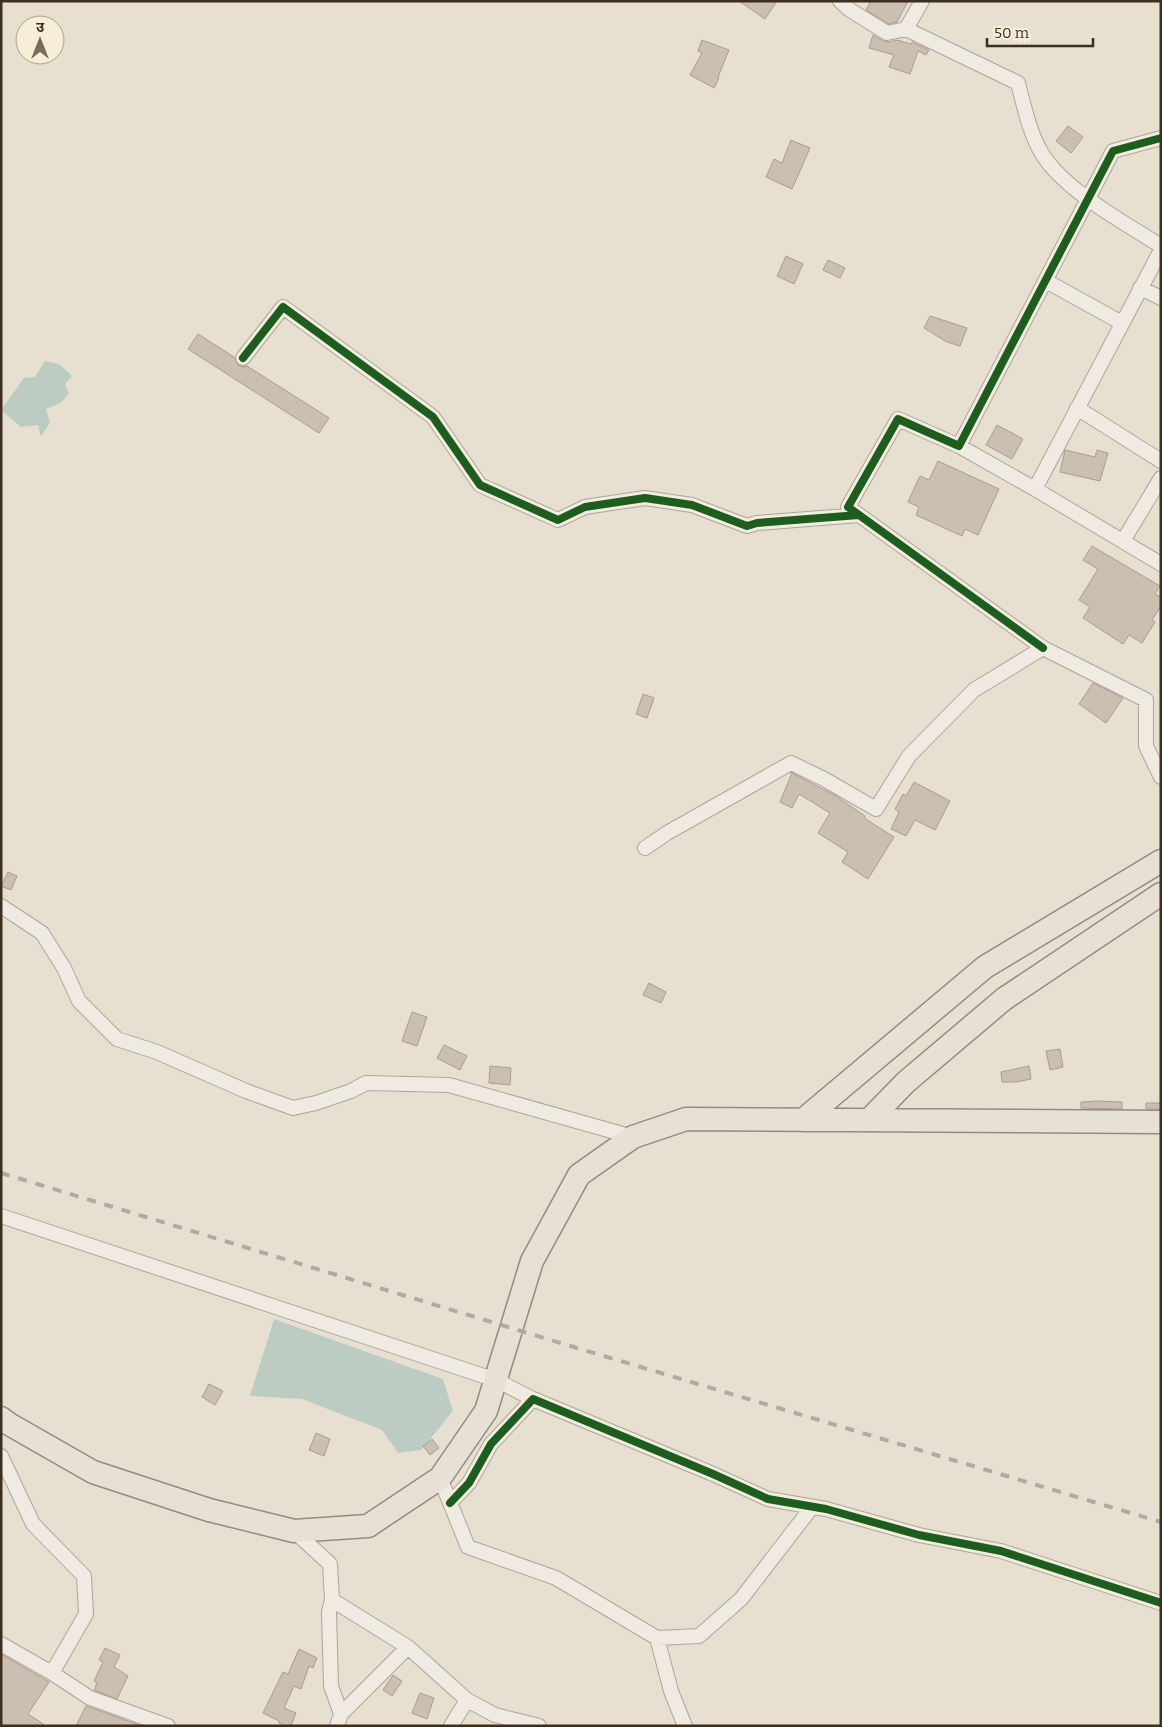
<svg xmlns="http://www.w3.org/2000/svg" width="1162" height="1727" font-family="Bitter,'Noto Sans Devanagari',serif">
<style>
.water{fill:#bcccc2}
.building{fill:#cbbfb2;stroke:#a89c90}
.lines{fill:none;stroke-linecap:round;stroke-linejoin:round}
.street-casing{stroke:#ada599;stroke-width:16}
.primary-casing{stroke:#928b80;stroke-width:25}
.street{stroke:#efebe3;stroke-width:14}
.primary{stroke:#e6e1d4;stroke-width:22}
.rail{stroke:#afaaa2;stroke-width:4;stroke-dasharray:9 9;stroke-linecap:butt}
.cycleway-casing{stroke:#f7eed8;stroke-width:11}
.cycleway{stroke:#1b5e20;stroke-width:8}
</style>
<rect width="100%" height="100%" fill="#e7e0d1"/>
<path class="water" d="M45,361L59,364L72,376L65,384L69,394L60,403L46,409L50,422L41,437L38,425L21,427L1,410L24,378L35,377Z
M274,1319L443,1379L453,1411L421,1450L398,1453L382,1430L302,1399L250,1396Z"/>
<path class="building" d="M739,1H777L765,19Z
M871,1H908L897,22L889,24L866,10Z
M873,35L883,41L889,42L897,40L911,44L912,42L929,50L926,55L918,51L910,74L889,67L894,55L869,48Z
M702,40L729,50L718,77L719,78L714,88L690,75L702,53L698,51Z
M1068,126L1083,137L1071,153L1056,141Z
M791,140L810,148L792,189L766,177L774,159L782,163Z
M786,256L803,264L794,284L777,276Z
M828,260L845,268L840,278L823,270Z
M930,316L967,328L960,346L947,342L924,328Z
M198,334L234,357L238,365L242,367L247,366L329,418L319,433L188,349Z
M997,425L1023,439L1012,459L986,445Z
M1065,450L1095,457L1097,450L1108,453L1100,481L1060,472Z
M938,461L999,489L978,535L965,529L962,536L916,515L919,507L908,502L920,476L929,480Z
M1092,546L1160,586L1155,594L1161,597V606L1152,620L1155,622L1142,643L1129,635L1123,644L1083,618L1090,607L1079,600L1098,569L1083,560Z
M1093,683L1123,698L1106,723L1079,704Z
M643,694L654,698L647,718L636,714Z
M792,773L836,796L865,816L864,818L894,837L868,879L842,862L848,852L818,833L830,813L799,794L792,808L780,802Z
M914,782L950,801L935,830L915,820L906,836L891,829L899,812L895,809L903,794L906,796Z
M8,872L17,876L11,890L1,886Z
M649,983L666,992L661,1003L643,995Z
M412,1012L427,1017L417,1046L402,1041Z
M444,1045L467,1056L460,1070L437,1058Z
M1060,1049L1063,1067L1050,1070L1046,1051Z
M490,1066L511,1068L510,1085L489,1083Z
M1029,1066L1031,1079L1016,1082H1002L1001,1072Z
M1097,1101L1122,1102V1109L1081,1108V1102Z
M1146,1103H1161V1109H1146Z
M209,1384L223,1391L215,1405L202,1397Z
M316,1433L330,1439L324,1456L309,1450Z
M432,1439L439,1448L430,1455L423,1446Z
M105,1648L120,1655L114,1667L128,1676L117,1699L94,1690L97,1683L94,1681L103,1662L99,1660Z
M299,1649L317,1658L313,1668L309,1666L301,1689L294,1686L284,1708L296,1713L291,1726H286L279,1723V1721L263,1713L283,1672L288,1674Z
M1,1654L49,1682L28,1714L46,1726H1Z
M393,1675L402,1681L392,1696L383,1690Z
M420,1693L434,1698L427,1719L412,1713Z
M86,1706L139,1725L141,1726H76Z"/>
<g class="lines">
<g class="street-casing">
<path id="street" d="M840,1L850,10L887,33L906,29
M922,1L906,29L1018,83C1024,106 1029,131 1041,152C1062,189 1125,223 1161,246
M1046,281L1122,323
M1140,288L1161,298
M243,358L283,307L433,417L480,485L558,520L585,507L645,498L692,505L747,526L757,523L859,515
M1077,408L1161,461
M959,446L1035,489L1161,250
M1035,489L1161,564
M1123,541L1161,478
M1043,648L848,507L898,419L959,446L1113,151L1161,138
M645,848L667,833L791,763L824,779L876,809L909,756L974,690L1043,648L1146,700V746L1161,777
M1,906L42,933L64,968L79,1001L117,1039L157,1052L246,1091L293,1108L316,1103L351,1091L366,1083L449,1085L633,1137
M1,1216L496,1380L533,1399
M1,1456L33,1524L84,1576L86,1614L52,1673
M440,1478L468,1547L556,1578L657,1638L671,1691L685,1726
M450,1503L469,1483L491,1444L533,1399L713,1474L768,1499L826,1509L919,1535L1001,1551L1161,1603
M294,1531L330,1564L332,1600
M657,1638L699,1636L741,1599L812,1507
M1,1644L52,1673L90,1698L168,1726
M341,1714L408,1647
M337,1726L341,1714L331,1686L329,1612L332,1600L408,1647L467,1700L495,1715L539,1726
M451,1726L467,1700"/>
</g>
<g class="primary-casing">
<path id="primary" d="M803,1120L985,967L1161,861
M869,1120L906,1082L1004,999L1161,894
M1,1418L9,1424L93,1472L209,1510L294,1531L368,1526L440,1478L486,1411L532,1261L579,1175L633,1137L686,1119L1161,1122"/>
</g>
<use href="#street" class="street"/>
<use href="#primary" class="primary"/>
<path class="rail" d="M1,1173L577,1348L1161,1522"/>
<g class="cycleway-casing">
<path id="cycleway" d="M243,358L283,307L433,417L480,485L558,520L585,507L645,498L692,505L747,526L757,523L859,515
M1043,648L848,507L898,419L959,446L1113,151L1161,138
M450,1503L469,1483L491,1444L533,1399L713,1474L768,1499L826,1509L919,1535L1001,1551L1161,1603"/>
</g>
<use href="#cycleway" class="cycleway"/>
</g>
<rect width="1162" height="1727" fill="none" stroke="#3d2e20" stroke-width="5"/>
<g transform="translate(40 40)"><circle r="24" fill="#f7eed8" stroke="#ada18e"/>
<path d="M0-4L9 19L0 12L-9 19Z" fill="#786c5e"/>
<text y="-8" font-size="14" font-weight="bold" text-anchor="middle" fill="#3d2e20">उ</text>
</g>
<path d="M987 38v8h106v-8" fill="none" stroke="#3d2e20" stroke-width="2.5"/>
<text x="994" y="38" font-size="15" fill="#3d2e20" stroke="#f7eed8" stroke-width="4" paint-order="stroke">50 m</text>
</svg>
